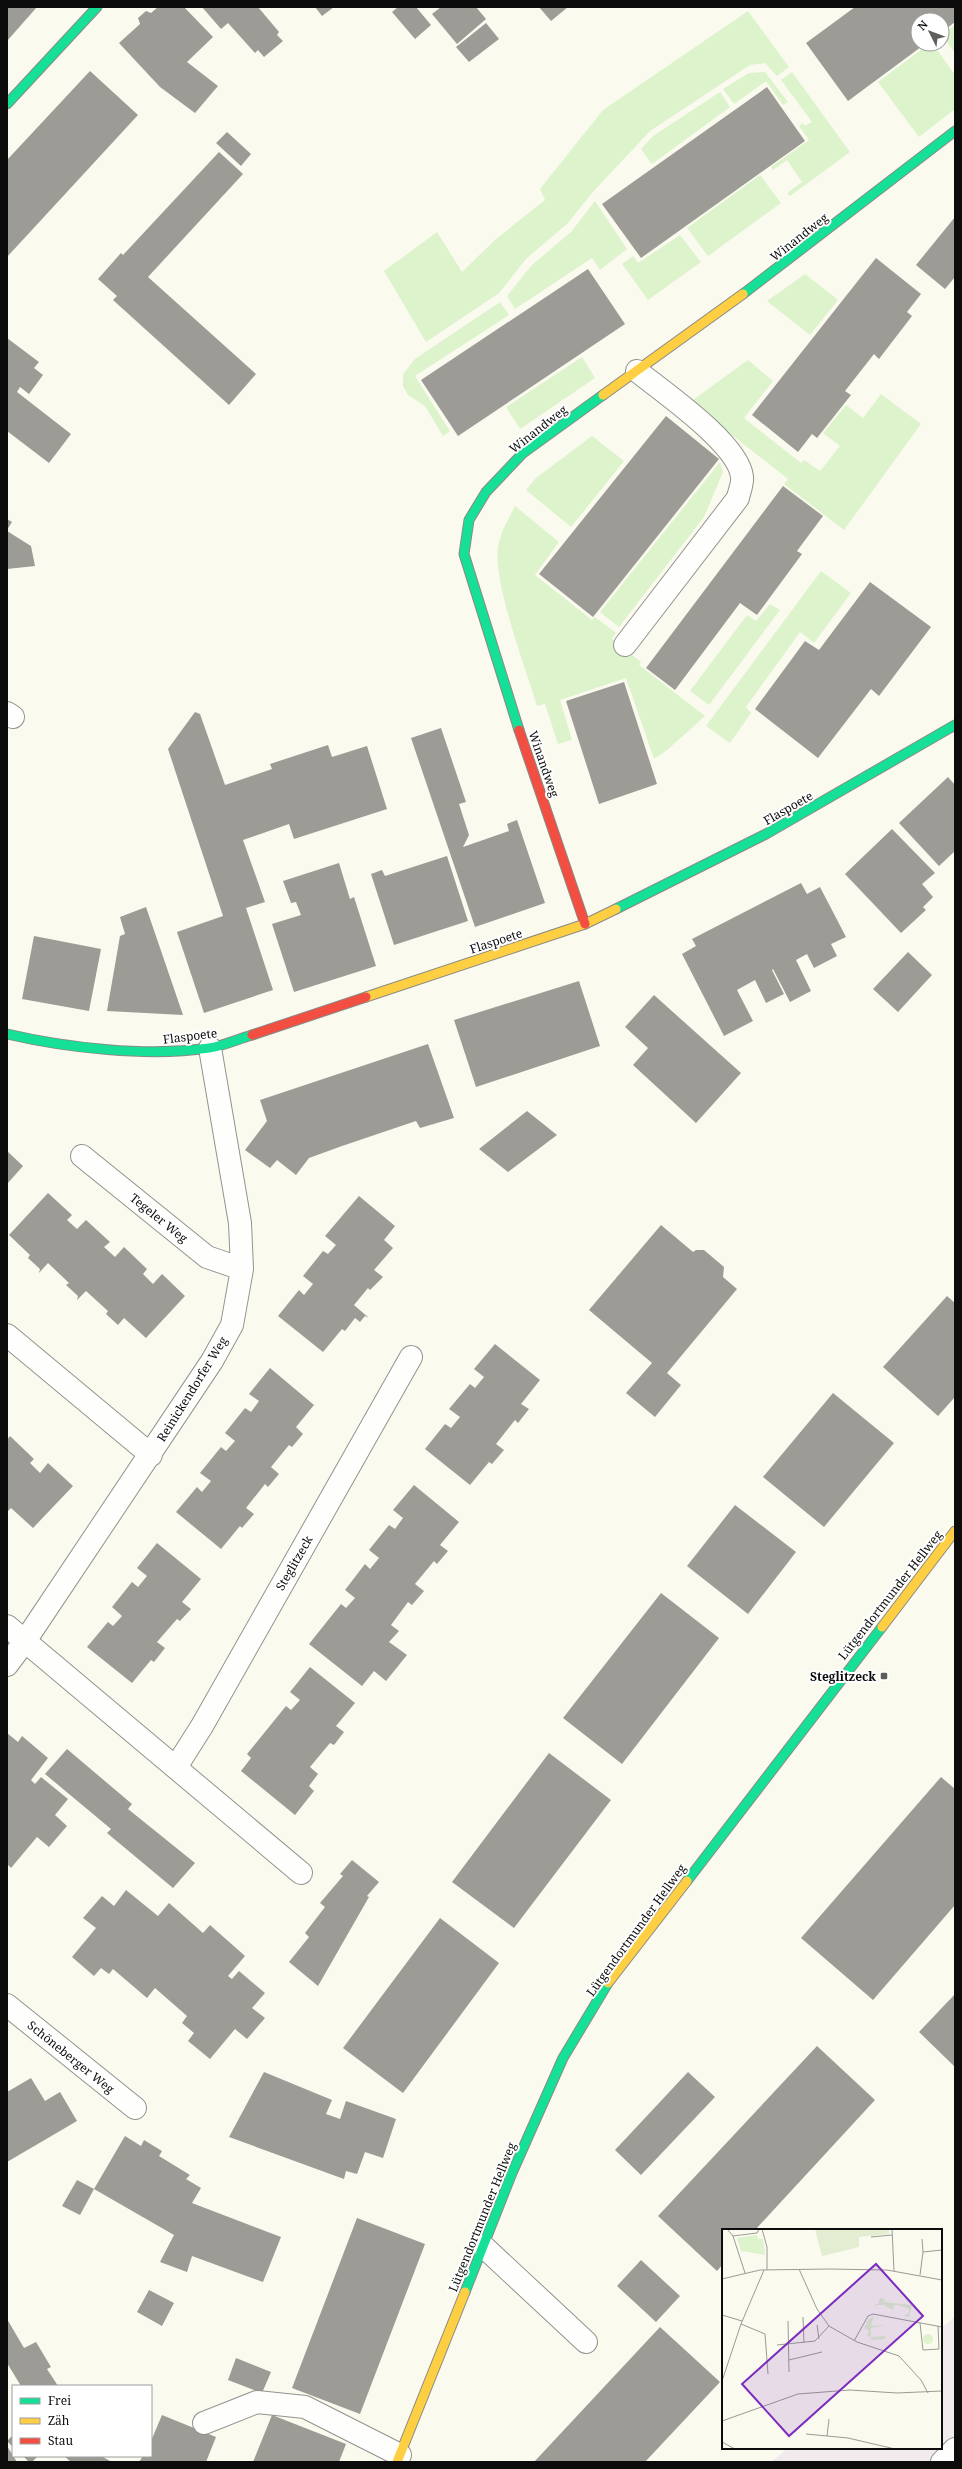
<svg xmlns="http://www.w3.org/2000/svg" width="962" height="2469" font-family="'Noto Serif',serif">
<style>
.industrial{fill:#f2ebed}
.green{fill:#ddf3cc}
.building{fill:#9c9b95}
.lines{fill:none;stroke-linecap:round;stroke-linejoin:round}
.lane-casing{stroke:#93938e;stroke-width:24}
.street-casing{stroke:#93938e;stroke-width:24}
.fast-casing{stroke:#8a8a85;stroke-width:11}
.slow-casing{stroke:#8a8a85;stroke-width:11}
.jam-casing{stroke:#8a8a85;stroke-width:11}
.lane{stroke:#fefefd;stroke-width:22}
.street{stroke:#fefefd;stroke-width:22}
.fast{stroke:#16e098;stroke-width:9}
.slow{stroke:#ffcf43;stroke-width:9}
.jam{stroke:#f24e42;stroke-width:9}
.poi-dot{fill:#5f5f5b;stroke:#fff;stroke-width:1.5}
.labels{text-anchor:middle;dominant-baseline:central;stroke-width:4;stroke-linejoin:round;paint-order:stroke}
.street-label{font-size:12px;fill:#0c0c0c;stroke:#fff}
.poi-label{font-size:12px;font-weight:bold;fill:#0c0c0c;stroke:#fff;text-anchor:end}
.inset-road{fill:none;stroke:#9b9b94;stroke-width:1}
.view{fill:#7b2cbf;fill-opacity:0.15;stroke:#7b2cbf;stroke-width:2}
.inset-edge{fill:none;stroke:#0c0c0c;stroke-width:2}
</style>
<rect width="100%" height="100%" fill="#fafaef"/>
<path class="industrial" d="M955,2317V2462H771L788,2448H941V2328Z"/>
<path class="green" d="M748,11L789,67L777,76L765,63L750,65L650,131L592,193L567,224L526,259L499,293L426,342L384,271L437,232L462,272L495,240L545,200L540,189L603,110Z
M955,25V53L942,35Z
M929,44H933L955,75V109L919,137L878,82Z
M765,72L788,102L783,105L766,81L734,104L723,89L749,73Z
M792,72L850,152L790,196L787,193L802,182L787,160L773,170L771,167L809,140L799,126L803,123L805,126L812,122L781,80Z
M720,92L730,107L652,164L641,149L653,136Z
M760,175L781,203L708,256L687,228Z
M595,201L627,249L600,270L592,258L515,309L507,296L532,265L571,232Z
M680,235L701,262L648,300L622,264L633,256L638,263Z
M805,274L838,300L810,335L767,301Z
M500,302L509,315L415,376L450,431L443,436L425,406L408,395L403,386V374L415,359Z
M582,357L595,378L520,429L506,407Z
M748,360L773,381L744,418L801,463L804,460L820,471L840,446L823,433L846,405L863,418L881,394L921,424L844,530L784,484L788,479L690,402Z
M592,436L624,461L571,527L526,490L536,478Z
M720,462L723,472L704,517L619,627L600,612Z
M515,506L559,542L535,575L592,620L595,617L616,633L612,639L641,662L639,665L705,716L666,751L654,759L626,678L560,700L572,740L558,744L545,704L537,706C526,669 493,583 498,548C500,533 508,520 515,506Z
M821,571L851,593L814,643L800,632L746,707L751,713L730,743L706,726Z
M770,604L780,610L709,705L690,691L747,615L756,621Z"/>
<path class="building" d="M7,7H37L7,41Z
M158,7H184L213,37L187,62L218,86L195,113L160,87L119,43L140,24L138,18L146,11L151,13Z
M202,7H258L279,32L277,35L283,41L264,57L258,50L255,53L228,23L221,29Z
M315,7H334L322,16Z
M398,7H416L431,25L415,39L392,12Z
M441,7H476L486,19L457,44L432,14Z
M539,7H568L551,21Z
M855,7H955V22L942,32V20H918V44H925L848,101L806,43Z
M486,23L499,39L469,62L456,47Z
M90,71L138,115L7,257V160Z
M767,87L805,141L641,258L602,204Z
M227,132L251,154L241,166L216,143Z
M219,152L243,174L148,277L256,374L229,405L113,300L117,296L98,279L121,253L123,255Z
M955,217V277L945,289L916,265Z
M876,258L921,294L907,312L912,316L879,359L874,354L845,391L851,395L817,438L812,434L798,452L752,415Z
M588,269L625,324L458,436L421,380Z
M7,338L39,362L34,368L43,375L29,394L20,387L17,392L71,434L49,463L7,431Z
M666,416L719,459L593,617L539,574Z
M783,486L823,516L797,551L802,554L757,615L740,603L675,690L646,668Z
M7,519L12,522L7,530Z
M7,531L31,546L35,566L7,569Z
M870,582L931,627L879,696L871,689L818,758L755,709L805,641L819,650Z
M624,682L657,784L599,804L566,701Z
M195,712L200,714L225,785L272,769L270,764L328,745L332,757L367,746L387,809L294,839L289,824L243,840L265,902L246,908L273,990L204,1013L177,932L223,916L168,749Z
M441,728L466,802L459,804L469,835L463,847L509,831L507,824L517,820L545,903L475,927L411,738Z
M948,777L955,785V851L939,866L899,823Z
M892,829L935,873L922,884L933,897L923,907L926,910L901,933L845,874Z
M447,856L468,921L394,945L371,874L382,870L385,876Z
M339,863L350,899L354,897L376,966L294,992L272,924L301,915L296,902L291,903L283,881Z
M801,883L807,894L820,887L846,937L831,944L837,956L814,968L807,954L796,960L811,991L790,1002L773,969L772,970L784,994L766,1003L755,980L737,990L753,1021L724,1036L682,954L696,946L692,939Z
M146,907L183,1015L107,1011L120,936L125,934L120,917Z
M34,936L101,949L89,1011L22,999Z
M908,952L932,975L898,1012L873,989Z
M579,981L600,1046L476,1087L454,1020Z
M654,995L741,1073L696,1123L633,1065L648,1048L625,1027Z
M428,1044L454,1118L420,1128L416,1121L342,1146L309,1158L296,1175L277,1160L270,1168L245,1150L267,1121L260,1100Z
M527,1111L557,1135L508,1172L479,1149Z
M7,1151L23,1166L7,1184Z
M48,1193L72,1215L67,1220L77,1229L86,1220L110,1242L104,1247L115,1257L124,1247L147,1269L143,1274L153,1284L162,1274L185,1296L146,1338L124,1318L118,1325L106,1314L108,1311L86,1291L77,1300L78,1296L66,1285L69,1283L48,1263L39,1273L40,1269L28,1258L30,1255L9,1235Z
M359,1196L395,1226L384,1240L393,1248L374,1270L383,1277L370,1290L368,1288L354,1305L369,1318L365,1316L360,1322L355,1318L345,1331L342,1329L323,1352L278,1316L299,1290L304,1295L313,1284L303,1276L323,1251L328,1254L336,1245L325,1236Z
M661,1225L693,1252L696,1250H704L724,1267L723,1277L737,1289L667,1373L681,1385L655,1417L626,1393L652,1363L589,1310Z
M947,1296L955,1303V1397L938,1416L883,1367Z
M495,1344L540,1380L521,1404L529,1409L518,1423L515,1420L496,1444L504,1450L492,1464L489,1462L470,1485L425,1449L445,1424L451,1428L460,1417L449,1409L470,1384L475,1388L484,1377L474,1369Z
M270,1368L314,1405L296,1427L303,1434L292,1447L289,1445L271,1467L279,1474L268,1487L265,1484L246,1508L254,1514L242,1528L240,1526L221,1549L176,1512L197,1487L202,1492L211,1481L200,1473L221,1447L226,1451L235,1441L225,1433L245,1408L251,1412L259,1401L249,1394Z
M833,1393L894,1443L824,1527L763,1477Z
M10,1436L34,1459L30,1463L40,1473L48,1463L73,1486L33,1528L11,1508L7,1512V1440Z
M414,1485L459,1522L440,1545L448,1551L437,1564L434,1561L415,1584L424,1591L412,1605L408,1602L391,1625L399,1631L389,1642L407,1655L386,1681L374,1671L362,1686L309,1644L341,1604L346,1608L355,1598L345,1590L365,1564L370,1569L379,1558L369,1550L389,1525L395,1529L403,1518L393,1510Z
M735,1505L796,1552L748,1614L687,1566Z
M157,1543L201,1579L182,1602L191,1609L180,1621L177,1619L157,1642L165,1648L154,1662L151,1660L132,1683L87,1647L108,1622L113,1626L122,1616L112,1607L132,1582L138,1587L147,1576L137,1568Z
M661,1593L719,1638L622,1764L563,1718Z
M310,1667L355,1703L336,1726L344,1732L334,1745L330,1743L310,1767L318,1774L309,1786L314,1791L295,1815L241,1771L251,1758L247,1754L286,1706L291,1710L300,1700L290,1692Z
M7,1733L18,1742L22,1736L48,1758L31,1780L35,1784L41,1777L68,1799L55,1815L67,1826L49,1847L37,1837L11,1868L7,1864Z
M67,1749L132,1804L128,1809L195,1863L173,1888L107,1833L111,1829L45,1774Z
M549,1753L611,1800L514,1928L452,1882Z
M941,1777L955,1789V1905L873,2000L801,1938Z
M352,1860L379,1882L367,1896L369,1897L318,1986L289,1962L309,1937L305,1933L325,1907L320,1903L343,1876L340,1874Z
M126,1890L158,1916L169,1903L203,1933L210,1925L245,1956L228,1976L232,1979L239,1971L265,1993L252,2008L265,2018L247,2039L235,2029L210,2059L188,2041L194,2033L182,2023L187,2016L155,1988L147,1998L113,1969L109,1974L101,1968L94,1976L72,1957L96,1928L83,1918L102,1896L114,1906Z
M440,1918L499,1963L403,2093L343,2048Z
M955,1994V2067L919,2032Z
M817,2046L875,2100L755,2230H723V2264L717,2271L658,2216Z
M264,2072L332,2100L326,2114L340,2119L346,2101L396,2119L383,2158L365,2152L357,2174L346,2171L344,2179L229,2137Z
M688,2072L715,2097L641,2175L615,2150Z
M31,2078L45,2101L60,2092L77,2121L7,2162V2092Z
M125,2136L141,2146L144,2140L162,2151L159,2156L190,2175L186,2179L201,2188L192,2203L281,2237L263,2282L192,2256L187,2272L160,2262L174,2235L94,2189Z
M77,2180L94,2189L80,2215L62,2206Z
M357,2218L425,2244L360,2414L292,2388Z
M641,2260L680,2296L656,2322L617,2286Z
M149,2290L174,2303L162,2326L137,2312Z
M7,2319L24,2348L36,2342L51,2367L47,2369L58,2386H21L7,2363Z
M660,2327L720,2382L645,2462H534Z
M236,2358L271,2372L262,2393L228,2380Z
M162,2415L216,2437L206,2462H139L143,2456H151V2441Z
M272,2415L346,2444L339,2462H253Z
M13,2435V2447L7,2441Z
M7,2446L17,2462H7Z
M23,2456H38L32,2462H29Z
M64,2456H101L112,2462H71Z"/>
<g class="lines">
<g class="lane-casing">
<path id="lane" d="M625,645L738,498C739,492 743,483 742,477C739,444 663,392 637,371
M7,713L13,717
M483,2246L586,2342
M204,2423L257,2402L305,2407L400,2455
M942,2462L955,2449"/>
</g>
<g class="street-casing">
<path id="street" d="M82,1156L207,1257L242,1269
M7,1335L151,1455
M7,1626L301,1873
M7,1665L25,1641L212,1361L232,1325L242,1269L240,1223L210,1048
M176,1767L202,1726L411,1357
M7,2005L135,2108"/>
</g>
<g class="fast-casing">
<path id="fast" d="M7,104L97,7
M743,294L955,131
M519,730L464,554L469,520L486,492L523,453L603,395
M616,909L766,834L955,725
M7,1034C67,1048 148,1057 209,1048C223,1046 238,1039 252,1035
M687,1881L882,1627
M465,2292L512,2173L563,2058L608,1983"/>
</g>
<g class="slow-casing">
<path id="slow" d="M603,395L743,294
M366,997L585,924L616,909
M882,1627L955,1531
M608,1983L687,1881
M397,2462L465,2292"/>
</g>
<g class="jam-casing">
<path id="jam" d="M519,730L585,924
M252,1035L366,997"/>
</g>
<use href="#lane" class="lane"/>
<use href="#street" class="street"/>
<use href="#fast" class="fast"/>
<use href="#slow" class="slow"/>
<use href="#jam" class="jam"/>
</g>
<rect class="poi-dot" x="880" y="1672" width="8" height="8" rx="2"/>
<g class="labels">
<g class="street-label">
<text transform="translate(799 237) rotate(-38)">Winandweg</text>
<text transform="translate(538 429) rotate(-38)">Winandweg</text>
<text transform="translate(544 764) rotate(71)">Winandweg</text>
<text transform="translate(788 808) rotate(-30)">Flaspoete</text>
<text transform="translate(496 941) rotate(-18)">Flaspoete</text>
<text transform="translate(190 1036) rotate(-7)">Flaspoete</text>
<text transform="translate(159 1218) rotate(39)">Tegeler Weg</text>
<text transform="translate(192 1389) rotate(-58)">Reinickendorfer Weg</text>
<text transform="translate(294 1563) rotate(-60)">Steglitzeck</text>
<text transform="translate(890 1595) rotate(-52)">Lütgendortmunder Hellweg</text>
<text transform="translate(636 1930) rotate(-54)">Lütgendortmunder Hellweg</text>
<text transform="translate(71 2057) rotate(39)">Schöneberger Weg</text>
<text transform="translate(482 2217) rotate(-68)">Lütgendortmunder Hellweg</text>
</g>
<g class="poi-label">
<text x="876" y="1676">Steglitzeck</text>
</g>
</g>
<g transform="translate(722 2229)">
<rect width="220" height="220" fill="#fafaef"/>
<path d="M35,6L36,10H41L43,26L19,22L15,9ZM158,69L163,70L162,73L190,76L187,88L182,87L187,84V80L177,76H172L171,81L162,76H154L152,80L153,75H156ZM152,87L149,97L164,96L149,99V108L163,107V110L149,111V108L145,107L147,102L143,99L141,101L147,90ZM201 110a5 5 0 1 1 10 0a5 5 0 1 1-10 0Z" fill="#ddf3cc"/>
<path d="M93,0H167V5L137,8V18L100,27Z" fill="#e2edd1"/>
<path class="inset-road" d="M5,0L11,7L23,44M40,0L45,18V41M170,0L172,42M11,7L35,4L37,0M149,8L170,6M200,10L201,23M77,40L95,80L107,97L135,113L177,127L199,151L206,164M198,46L201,23L220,21M0,50L38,41L107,40L165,41L220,51M0,86L20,92M81,88L82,114M66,92L67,143M198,94L201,121L217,120L216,97M19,95L43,105L46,145M95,96L97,110M132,112L146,87L151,85L220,98M55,116L93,112L107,97M67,131L100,123M0,152L19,95L42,41M0,192L76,165L128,161L175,164L220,162M84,205L126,209L173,220M105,207L107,190M0,213L13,220"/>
<path class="view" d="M154,35L201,87L67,207L20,155Z"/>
<rect width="220" height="220" class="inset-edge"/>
</g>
<rect width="962" height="2469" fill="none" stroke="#0c0c0c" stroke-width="16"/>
<rect x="12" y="2385" width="140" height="72" fill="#ffffff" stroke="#9e9e9e"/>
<rect x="20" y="2398" width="20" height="6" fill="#16e098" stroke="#9e9e9e"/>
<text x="48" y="2405" font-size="12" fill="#0c0c0c">Frei</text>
<rect x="20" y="2418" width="20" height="6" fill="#ffcf43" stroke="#9e9e9e"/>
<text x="48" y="2425" font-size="12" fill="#0c0c0c">Zäh</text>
<rect x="20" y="2438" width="20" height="6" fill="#f24e42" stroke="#9e9e9e"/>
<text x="48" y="2445" font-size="12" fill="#0c0c0c">Stau</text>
<g transform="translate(930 32) rotate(312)"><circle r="19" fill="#ffffff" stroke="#9e9e9e"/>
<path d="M0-3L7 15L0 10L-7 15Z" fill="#5f5f5b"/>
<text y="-6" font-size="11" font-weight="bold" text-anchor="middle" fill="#0c0c0c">N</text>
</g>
</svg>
